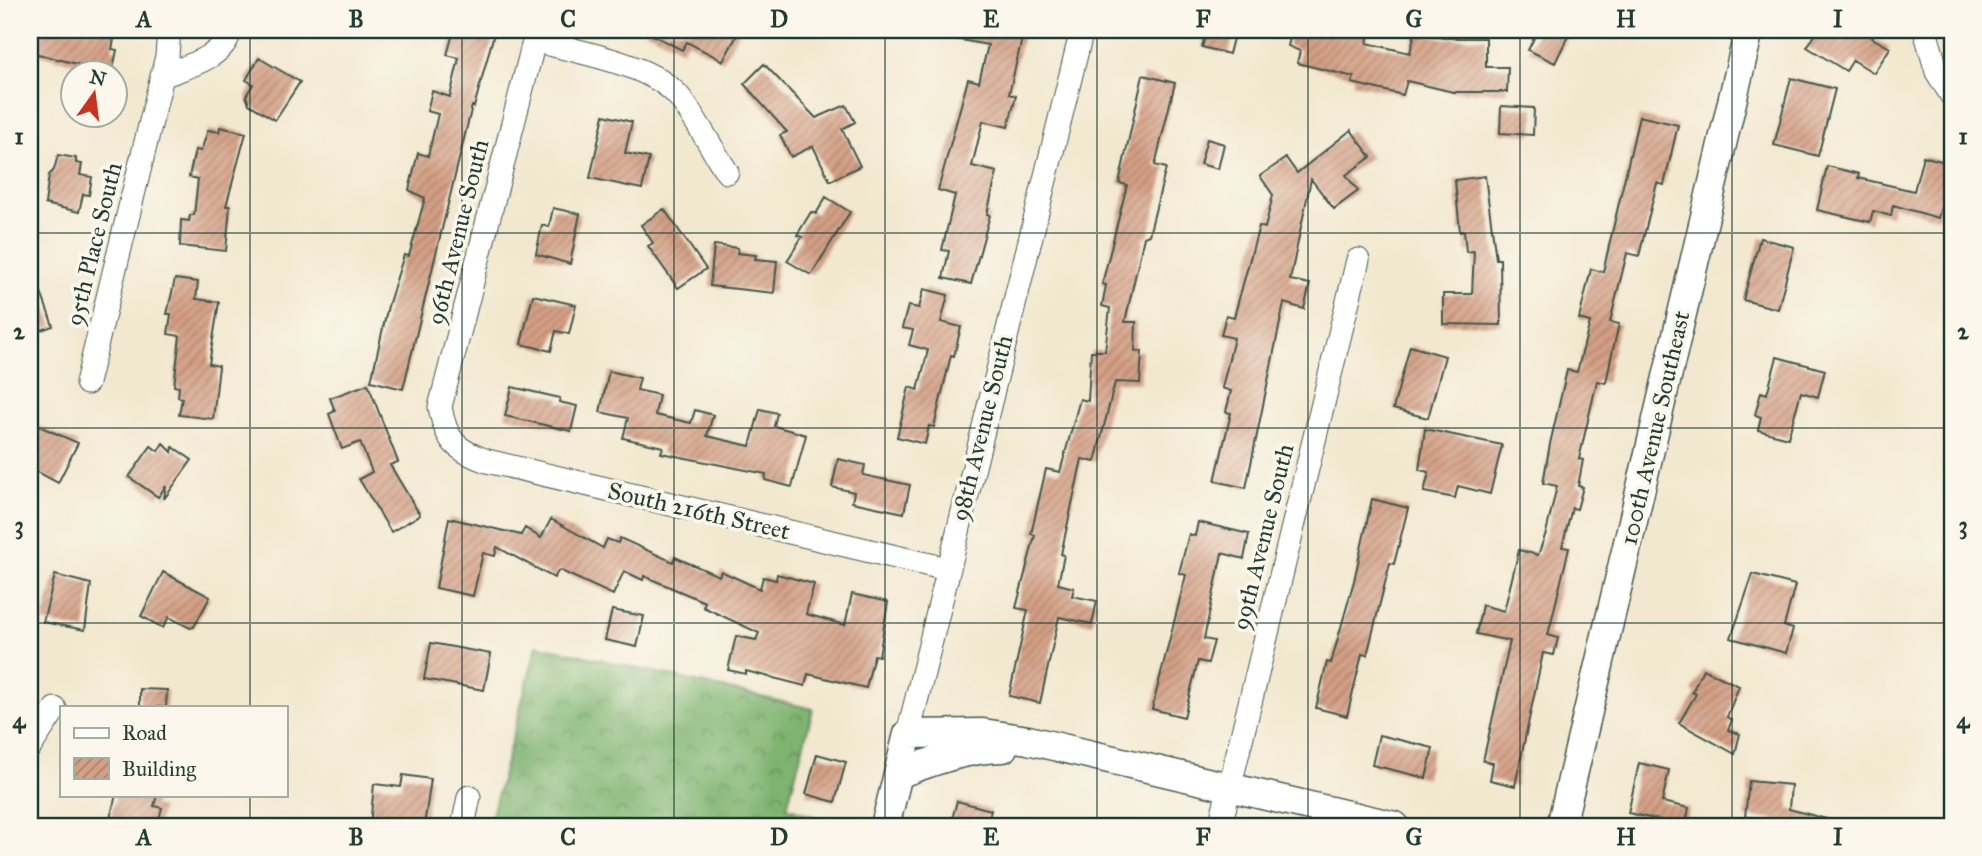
<svg xmlns="http://www.w3.org/2000/svg" width="1982" height="856" font-family="'IM FELL Great Primer',serif">
<style>
.forest{fill:url(#forest-crowns);stroke:#4e7852;stroke-width:2}
.building{fill:url(#building-hatch)}
.lines{fill:none;stroke-linecap:round;stroke-linejoin:round}
.minor-casing{stroke:#3f574b;stroke-width:25}
.tertiary-casing{stroke:#3f574b;stroke-width:31}
.minor{stroke:#fff;stroke-width:23}
.tertiary{stroke:#fff;stroke-width:28}
.grid{fill:none;stroke:#1f3d34;stroke-width:2;stroke-opacity:0.55}
.labels{text-anchor:middle;dominant-baseline:central;stroke-width:7;stroke-linejoin:round;paint-order:stroke}
.street-label{font-size:24px;fill:#1f3d34;stroke:#fbf7ec}
.neatline{fill:none;stroke:#1f3d34;stroke-width:2.5}
.grid-label{font-size:23px;text-anchor:middle;font-weight:bold;fill:#1f3d34}
</style>
<defs>
<pattern id="forest-crowns" width="20" height="18" patternUnits="userSpaceOnUse" patternTransform="scale(1.75)"><rect width="20" height="18" fill="#7eb470"/><path d="M2 6a3 3 0 1 1 6 0M12 15a3 3 0 1 1 6 0" fill="none" stroke="#67945d"/></pattern>
<pattern id="building-hatch" width="6" height="6" patternUnits="userSpaceOnUse" patternTransform="scale(1.75)"><rect width="6" height="6" fill="#d49f84"/><path d="M-1 1l2-2M0 6l6-6M5 7l2-2" fill="none" stroke="#ab836d"/></pattern>
</defs>
<rect width="100%" height="100%" fill="#fbf7ec"/>
<filter id="ink" filterUnits="userSpaceOnUse"><feTurbulence type="fractalNoise" baseFrequency=".0143" numOctaves="2"/><feDisplacementMap in="SourceGraphic" scale="14" xChannelSelector="R" yChannelSelector="G"/><feConvolveMatrix kernelMatrix="1 2 1 2 8 2 1 2 1" color-interpolation-filters="sRGB"/></filter>
<filter id="wash" filterUnits="userSpaceOnUse"><feTurbulence type="fractalNoise" baseFrequency=".00686" numOctaves="4" result="noise"/><feDisplacementMap in="SourceGraphic" scale="28" xChannelSelector="R" yChannelSelector="G"/><feGaussianBlur stdDeviation="1.57" result="paint"/><feColorMatrix in="noise" values="0 0 0 0 0 0 0 0 0 0 0 0 0 0 0 0 0 1.4 0 .05"/><feComposite in="paint" operator="in"/></filter>
<g filter="url(#wash)">
<rect width="100%" height="100%" fill="#f2e8cf"/>
<path class="forest" d="M537,645L813,709L787,807L842,826H489Z"/>
<g id="blocks">
<path class="building" d="M30,30H116L112,49L117,50L112,73L30,52Z
M454,30H495L474,107L472,106L403,389L371,381L388,306L404,255L409,256L425,198L409,190L418,153L428,156L438,114L427,111L432,91L450,97L459,58L447,55Z
M643,30H740L723,61L687,42L682,50Z
M955,30H1024L1009,94L1016,96L1008,127L983,121L972,166L997,172L987,214L990,215L971,284L943,278L949,251L942,250L955,195L938,190L968,79L979,82L988,45L955,39Z
M1207,30H1235L1229,54L1202,47Z
M1292,30H1353L1369,34L1367,43L1410,53L1415,32L1443,38H1486V67H1508L1507,92H1453L1407,81L1403,95L1352,83L1354,77L1297,63L1300,51L1288,46Z
M1538,30H1571L1555,63L1528,50Z
M1818,30H1877L1872,38L1890,48L1874,73L1853,60L1846,71L1807,47Z
M259,58L300,82L275,120L249,104L246,96L253,84L246,80Z
M764,64L816,118L846,105L855,122L842,129L860,166L830,181L813,146L791,157L780,135L787,132L744,84Z
M1143,75L1175,83L1155,165L1166,168L1149,235L1144,237L1125,322H1136L1135,351H1142L1140,383L1115,382L1095,462L1082,459L1061,554L1064,555L1058,584L1074,588L1072,596L1097,601L1092,624L1059,617L1040,703L1009,696L1028,610L1016,608L1035,535L1031,534L1046,469L1060,472L1080,399L1088,401L1091,351H1105L1110,308L1102,306L1106,285L1102,284L1127,185L1119,183Z
M1791,78L1835,89L1818,156L1774,145Z
M1501,106L1534,108L1533,135L1500,133Z
M604,115L632,122L625,153L649,158L642,189L590,178Z
M1639,116L1678,125L1664,185L1657,183L1639,256L1627,253L1610,322L1619,324L1611,358L1606,383L1597,381L1579,459L1583,460L1578,486L1583,487L1577,509L1572,508L1562,547L1569,548L1548,635L1558,638L1554,655L1543,653L1515,786L1490,780L1493,763L1483,761L1510,641L1476,634L1482,605L1504,611L1519,550L1538,555L1546,533L1557,486L1543,483L1550,444L1567,370L1577,372L1590,322L1579,319L1591,269L1603,272Z
M220,127L246,133L226,206H230L226,251L180,246L181,220L189,221L190,215H194L198,179L189,177L195,150L201,151L208,130L219,132Z
M1351,130L1371,157L1346,175L1358,191L1334,209L1311,179L1290,280L1310,284L1304,309L1284,303L1246,488L1215,481L1231,413L1226,412L1231,391L1222,388L1234,338L1221,335L1226,315L1234,317L1259,226L1265,228L1273,195L1260,176L1286,158L1297,173Z
M1207,139L1224,144L1218,169L1200,164Z
M58,155L76,158V163L82,164L80,175L92,177L89,195L83,194L79,212L45,204L49,175L54,170Z
M1923,156L1952,164V211L1941,208L1938,218L1893,205L1891,216L1873,211L1870,222L1817,210L1827,166L1859,174L1858,178L1914,191Z
M1485,176L1496,259H1500L1501,325L1443,324V294H1472L1474,251L1466,252L1464,231L1460,232L1455,180Z
M826,197L850,212L811,275L787,261L802,237L797,235L811,212L816,214Z
M553,208L580,214L570,264L536,254L542,225L549,227Z
M664,209L706,269L678,288L648,246L653,243L641,225Z
M1760,238L1794,247L1778,309L1743,300Z
M714,245L738,248L737,253L756,255L755,259L777,261L774,293L710,286Z
M32,267L53,326L30,334V268Z
M175,279L198,282L196,299L219,302L209,364L219,366L213,419L179,415L182,398L178,397L179,387L174,386L180,336L168,334L171,314H167Z
M924,289L948,295L941,322L961,327L954,356L951,355L934,427L929,426L925,444L897,437L909,387L918,390L928,350L909,345L913,330L902,328L908,306L919,308Z
M533,295L576,305L569,334L556,331L551,351L521,344Z
M1410,346L1445,356L1428,418L1393,409Z
M1777,357L1825,370L1818,397L1801,392L1788,438L1758,430L1761,417L1755,415L1761,392L1767,394Z
M609,371L640,378L637,390L659,395L655,415L691,423L695,410L713,415L707,436L750,446L760,409L777,413L774,426L806,435L792,487L765,480L766,474L661,453L663,447L623,438L628,418L600,412Z
M368,384L398,462L390,465L420,515L391,532L359,479L372,472L360,442L342,449L329,414L335,411L330,398Z
M512,387L560,398L559,402L577,406L571,431L505,416Z
M39,426L78,443L58,483L30,468V444Z
M1425,429L1502,445L1490,494L1458,486L1455,498L1424,492L1429,472L1419,470Z
M163,443L172,452L173,447L192,460L164,499L166,486L158,497L129,477L151,446L158,451Z
M838,459L865,465L863,475L910,485L904,513L852,502L854,492L832,487Z
M1372,499L1408,508L1394,564L1390,563L1367,655L1362,654L1347,716L1316,708L1327,662L1331,663L1354,581Z
M449,518L521,535L525,528L541,538L551,519L603,548L607,539L618,543L620,538L673,562L675,557L719,576L721,571L760,589L763,577L776,580L777,574L814,584L806,614L845,625L852,594L888,602L879,656L874,655L866,688L808,674L805,686L746,671V674L728,670L736,636L756,640L759,633L703,607L705,602L644,576L643,580L624,571L613,595L559,570L554,578L497,547L495,556L483,553L473,596L436,588Z
M1198,522L1249,534L1244,559L1222,553L1204,639L1214,641L1208,663L1198,661L1184,717L1152,709L1186,575L1179,573L1189,534L1195,536Z
M163,572L210,597L194,627L190,628L169,617L163,628L141,616Z
M1753,574L1795,585L1784,626L1793,629L1786,653L1731,638Z
M55,575L91,584L85,630L43,622Z
M612,610L644,616L637,647L605,640Z
M431,643L491,654L484,690L424,679Z
M1703,669L1739,686L1727,717L1732,720L1728,730L1740,734L1735,754L1679,723L1696,694L1692,692Z
M140,689L167,690L166,707H140Z
M1379,735L1433,748L1426,778L1372,765Z
M817,754L846,762L835,802L806,794Z
M1639,763L1669,770L1662,802L1689,808L1685,826H1661L1663,821L1628,813Z
M403,775L431,779L424,826H370L374,784L401,787Z
M1749,781L1791,785L1789,809L1830,820L1829,826H1775V820L1745,817Z
M116,795H157L154,806L162,808L157,826H108Z
M957,801L991,810L987,826H950Z"/>
</g>
</g>
<g filter="url(#ink)">
<use href="#blocks" fill-opacity="0" stroke="#3f574b" stroke-width="2"/>
<g class="lines">
<g class="minor-casing">
<path id="minor" d="M537,30L440,407C446,440 455,450 487,461L947,569
M1925,30L1937,72L1952,96
M534,40C576,52 652,63 680,98C697,120 711,148 727,172
M162,76C185,67 225,58 230,30
M87,383L167,56L169,30
M908,734L1082,30
M30,747L55,709
M463,826L469,797
M1220,826L1358,260"/>
</g>
<g class="tertiary-casing">
<path id="tertiary" d="M898,774C931,762 967,748 1003,748
M885,826L908,734L983,733L1028,740L1395,826
M1561,826L1749,30"/>
</g>
<use href="#minor" class="minor"/>
<use href="#tertiary" class="tertiary"/>
</g>
</g>
<path class="grid" d="M250,30V707M462,30V826M674,30V826M885,30V826M1097,30V826M1308,30V826M1520,30V826M1732,30V826M30,233H1952M30,428H1952M30,623H1952M250,795V826"/>
<g class="labels">
<g class="street-label">
<text transform="translate(458 232) rotate(-76)">96th Avenue South</text>
<text transform="translate(94 244) rotate(-76)">95th Place South</text>
<text transform="translate(982 428) rotate(-76)">98th Avenue South</text>
<text transform="translate(1655 428) rotate(-77)">100th Avenue Southeast</text>
<text transform="translate(699 511) rotate(13)">South 216th Street</text>
<text transform="translate(1263 537) rotate(-76)">99th Avenue South</text>
</g>
</g>
<rect width="1982" height="856" fill="none" stroke="#fbf7ec" stroke-width="77"/>
<rect x="60" y="706" width="228" height="91" fill="#fbf7ec" stroke="#a3ada2" stroke-width="2"/>
<rect x="74" y="728" width="35" height="10" fill="#ffffff" stroke="#a3ada2" stroke-width="2"/>
<text x="122" y="740" font-size="21" fill="#1f3d34">Road</text>
<rect x="74" y="758" width="35" height="21" fill="url(#building-hatch)" stroke="#a3ada2" stroke-width="2"/>
<text x="122" y="776" font-size="21" fill="#1f3d34">Building</text>
<g transform="translate(94 94) rotate(14)"><circle r="33" fill="#fbf7ec" stroke="#a3ada2" stroke-width="2"/>
<path d="M0-5L12 26L0 18L-12 26Z" fill="#c8321e"/>
<text y="-10" font-size="19" font-weight="bold" text-anchor="middle" fill="#1f3d34">N</text>
</g>
<rect x="38" y="38" width="1906" height="780" class="neatline"/>
<g class="grid-label">
<text x="144" y="27">A</text>
<text x="356" y="27">B</text>
<text x="568" y="27">C</text>
<text x="779" y="27">D</text>
<text x="991" y="27">E</text>
<text x="1203" y="27">F</text>
<text x="1414" y="27">G</text>
<text x="1626" y="27">H</text>
<text x="1838" y="27">I</text>
<text x="19" y="144">1</text>
<text x="1963" y="144">1</text>
<text x="19" y="339">2</text>
<text x="1963" y="339">2</text>
<text x="19" y="533">3</text>
<text x="1963" y="533">3</text>
<text x="19" y="728">4</text>
<text x="1963" y="728">4</text>
<text x="144" y="845">A</text>
<text x="356" y="845">B</text>
<text x="568" y="845">C</text>
<text x="779" y="845">D</text>
<text x="991" y="845">E</text>
<text x="1203" y="845">F</text>
<text x="1414" y="845">G</text>
<text x="1626" y="845">H</text>
<text x="1838" y="845">I</text>
</g>
</svg>
